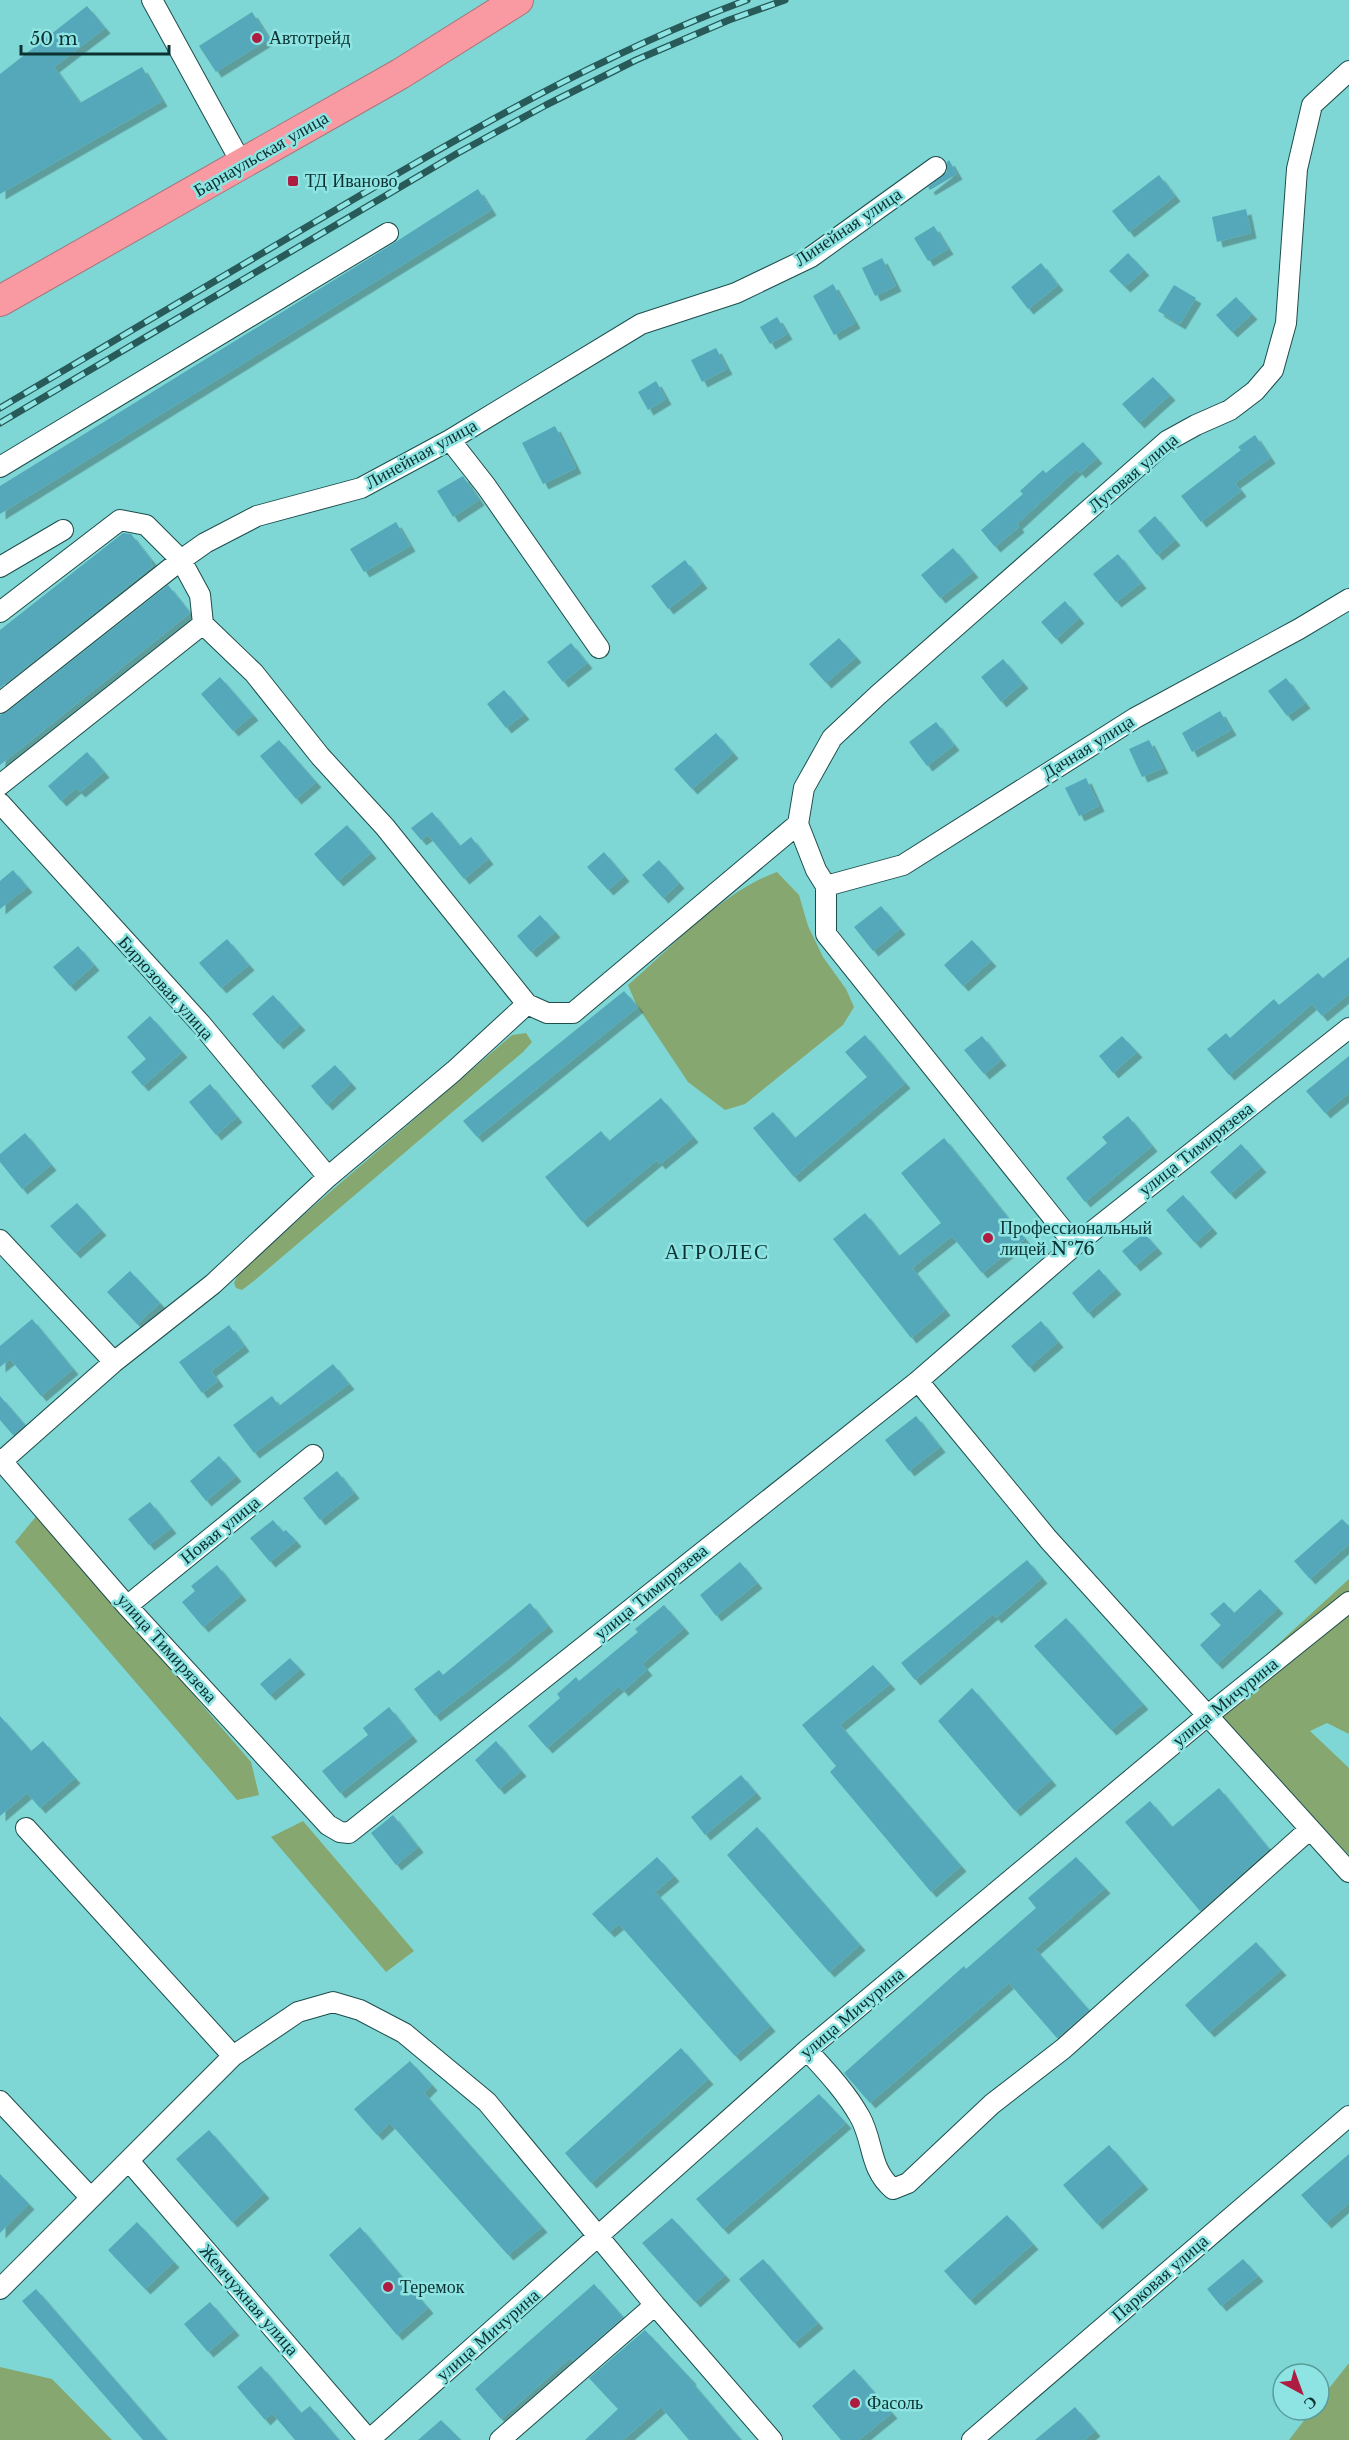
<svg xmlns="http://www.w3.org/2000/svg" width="1349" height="2440" font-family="'Libre Baskerville',serif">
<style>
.green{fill:#86a770}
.building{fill:#54a8ba;filter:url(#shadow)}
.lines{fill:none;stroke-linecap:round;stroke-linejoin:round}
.minor-casing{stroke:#1d4d4c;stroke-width:22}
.highway-casing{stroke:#a6767b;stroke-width:32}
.minor{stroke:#fff;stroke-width:20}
.highway{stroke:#f99aa3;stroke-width:30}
.rail-casing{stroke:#275a59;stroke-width:7}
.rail{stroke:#8de4e2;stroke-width:4.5;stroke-dasharray:14;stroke-linecap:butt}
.poi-dot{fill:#af1c42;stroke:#8de4e2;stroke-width:2}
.labels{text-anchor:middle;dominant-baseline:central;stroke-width:5;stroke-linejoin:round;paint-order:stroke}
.poi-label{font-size:18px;fill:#0b3231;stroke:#8de4e2;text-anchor:start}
.street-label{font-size:18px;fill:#0b3231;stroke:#8de4e2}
.quarter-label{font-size:21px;letter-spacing:1.5px;fill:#0b3231;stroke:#8de4e2}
</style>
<defs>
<filter id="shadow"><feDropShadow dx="5.5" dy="5.5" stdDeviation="0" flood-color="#0004"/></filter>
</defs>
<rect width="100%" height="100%" fill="#7fd7d5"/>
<path class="green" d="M777,872L799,895L808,926L823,957L846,989L854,1007L843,1025L745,1104L725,1110L688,1082L636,1004L628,985C672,947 723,891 777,872Z
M526,1033L532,1042L523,1052L255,1280L242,1290L236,1288L234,1283L238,1275L308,1211L512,1035Z
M38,1514L251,1762L259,1795L237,1800L15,1542Z
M1349,1579V1734L1327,1723L1310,1731L1349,1768V1855L1209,1707Z
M303,1821L414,1951L386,1972L271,1837Z
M1349,2363V2440H1289L1312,2410H1319V2401Z
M0,2367L52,2379L112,2440H0Z"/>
<path class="building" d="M87,6L105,28L54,67L80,103L142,67L162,101L0,194V74Z
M252,12L269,39L216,72L199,46Z
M949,160L957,174L930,190L928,187L947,172V162Z
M1159,175L1175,196L1129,232L1112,211Z
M478,189L491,210L0,514V486L394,243Z
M1246,209L1251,233L1217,242L1212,217Z
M934,226L948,249L928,261L914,238Z
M1128,253L1144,270L1125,287L1109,271Z
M882,258L896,286L875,296L862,268Z
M1041,263L1058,285L1028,309L1011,287Z
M833,284L855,323L834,335L813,296Z
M1174,285L1196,298L1180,324L1158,311Z
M1236,297L1252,314L1232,332L1216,315Z
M777,317L787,334L770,344L760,327Z
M716,348L727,369L702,382L691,360Z
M1153,377L1170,395L1139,423L1122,404Z
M656,381L666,399L648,410L638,392Z
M555,426L576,468L543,484L522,443Z
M1255,435L1270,458L1235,483L1241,491L1201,522L1181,496L1241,450L1238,447Z
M1083,442L1097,458L1080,473L1077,469L1017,524L1019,527L995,547L981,530L1023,494L1020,491L1043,470L1046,473Z
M463,476L479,500L453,517L437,491Z
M1155,516L1175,540L1157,555L1138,531Z
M396,522L410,546L364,572L350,549Z
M123,533L131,534L152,561L150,562L153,566L0,688V630Z
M953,548L973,572L940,598L921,575Z
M1118,554L1141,583L1116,602L1093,574Z
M685,560L702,583L668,609L651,586Z
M168,585L190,613L0,765V715L7,712Z
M1065,601L1079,618L1056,639L1041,622Z
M839,638L856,657L826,683L809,664Z
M571,643L587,663L563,682L547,662Z
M1003,659L1023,683L1001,702L981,677Z
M220,677L253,715L233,731L201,694Z
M1286,678L1305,703L1287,716L1268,691Z
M504,690L524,714L506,728L487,704Z
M1220,711L1231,730L1192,752L1182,733Z
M936,722L954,745L927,766L909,742Z
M716,733L733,753L692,789L674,769Z
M279,740L316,782L296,799L260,756Z
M1149,740L1163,768L1142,777L1129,749Z
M87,752L104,772L80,792L76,788L61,801L48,786Z
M1086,778L1099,806L1079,816L1065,788Z
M432,812L460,846L471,837L488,859L464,879L428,835L421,840L411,828Z
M347,825L371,853L338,881L314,854Z
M604,852L624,876L608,890L587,867Z
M659,860L679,883L663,898L642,875Z
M13,870L27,887L0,909V881Z
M881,906L900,929L873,951L854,927Z
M540,915L555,932L531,952L517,936Z
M227,939L249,965L221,988L199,963Z
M972,940L991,961L963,986L944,965Z
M78,946L94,965L70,986L53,967Z
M1349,957V994L1322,1016L1312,1004L1229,1075L1207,1049L1226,1033L1230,1038L1274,999L1279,1005L1318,973L1323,978Z
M624,991L638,1007L477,1137L463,1121Z
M273,995L300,1025L278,1044L252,1014Z
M150,1016L182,1052L143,1086L131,1072L146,1059L127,1037Z
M865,1035L905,1083L794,1177L753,1128L773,1112L795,1138L867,1077L845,1052Z
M982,1036L1001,1060L984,1074L964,1050Z
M1122,1036L1137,1052L1113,1073L1099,1056Z
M1349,1056V1093L1325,1113L1306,1091Z
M335,1065L351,1083L327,1105L311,1086Z
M210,1084L237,1117L216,1135L189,1102Z
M661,1098L693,1137L660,1164L657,1160L582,1222L545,1177L601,1131L609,1141Z
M1128,1116L1152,1146L1085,1202L1066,1178L1107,1143L1102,1137Z
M25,1133L51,1165L22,1189L0,1162V1154Z
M944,1138L1025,1239L982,1273L952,1236L912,1268L945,1310L911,1338L833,1239L865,1213L899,1256L941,1223L901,1173Z
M1241,1144L1261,1167L1230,1194L1210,1172Z
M1183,1195L1212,1228L1195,1243L1166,1210Z
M77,1203L101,1230L75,1253L50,1226Z
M1144,1233L1157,1248L1135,1266L1122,1251Z
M1099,1269L1116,1289L1088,1313L1072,1293Z
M130,1271L160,1303L137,1324L107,1292Z
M32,1319L73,1369L41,1396L10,1359L0,1367V1346Z
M1041,1321L1058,1342L1029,1367L1011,1346Z
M229,1325L244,1346L211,1371L218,1381L202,1393L179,1362Z
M333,1364L349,1384L254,1453L233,1425L272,1396L279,1406Z
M0,1396L25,1425L13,1435L0,1420Z
M916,1416L940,1447L909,1471L885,1440Z
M219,1456L236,1476L206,1501L190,1481Z
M337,1471L354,1493L320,1520L303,1498Z
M150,1502L171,1528L149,1545L128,1519Z
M1342,1519L1349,1526V1544L1310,1579L1294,1561Z
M273,1520L283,1532L286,1530L296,1541L270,1562L250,1538Z
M1027,1560L1042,1578L996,1618L993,1614L915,1680L901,1663Z
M740,1562L757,1583L716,1616L700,1595Z
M217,1565L241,1595L203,1627L182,1602L195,1591L191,1586Z
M1260,1589L1278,1608L1217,1664L1200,1645L1221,1625L1210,1614L1224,1602L1234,1613Z
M530,1603L548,1626L505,1662L435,1716L414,1689L439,1670L443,1675Z
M664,1605L684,1628L642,1664L647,1670L623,1691L619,1686L547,1748L528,1726L560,1698L557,1694L576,1677L579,1681L638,1632L635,1629Z
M1066,1618L1143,1704L1111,1730L1034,1646Z
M290,1658L300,1669L270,1695L260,1684Z
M873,1665L890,1684L840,1725L961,1866L931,1892L830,1772L836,1766L802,1725Z
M972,1688L1051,1780L1015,1811L938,1721Z
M389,1707L412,1736L340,1793L322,1771L368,1735L363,1728Z
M0,1716L31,1751L43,1741L75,1778L40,1808L27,1793L0,1816Z
M496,1741L521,1771L499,1789L475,1760Z
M741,1775L756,1793L705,1835L691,1817Z
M1219,1788L1269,1849L1200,1911L1125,1822L1150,1801L1172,1827Z
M393,1815L418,1847L396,1865L371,1833Z
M757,1827L860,1945L829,1972L727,1855Z
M657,1857L674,1876L655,1892L770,2026L735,2056L619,1924L609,1932L592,1914Z
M1076,1857L1105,1888L1035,1949L1089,2010L1057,2038L1009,1983L870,2103L844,2073L964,1966L966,1969L1036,1908L1028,1898Z
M1256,1942L1281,1970L1209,2032L1185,2005Z
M681,2048L708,2079L591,2183L565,2153Z
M410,2061L432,2085L424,2093L542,2227L508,2255L390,2123L377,2135L354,2109Z
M819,2094L846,2123L723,2229L696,2199Z
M209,2130L264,2193L232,2222L176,2159Z
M1109,2145L1143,2184L1097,2224L1063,2185Z
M1349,2154V2203L1326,2223L1301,2195Z
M0,2174L29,2204L0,2233Z
M1007,2215L1033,2244L970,2300L944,2271Z
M672,2218L725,2275L695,2302L642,2243Z
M137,2222L174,2262L145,2289L108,2250Z
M360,2227L428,2308L397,2335L329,2255Z
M763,2259L818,2323L794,2343L739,2279Z
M1243,2259L1258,2276L1221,2306L1207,2289Z
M594,2284L623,2317L573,2361L570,2358L501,2419L475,2389Z
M36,2289L167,2440H143L22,2301Z
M210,2302L234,2330L208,2352L184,2324Z
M645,2330L691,2379L690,2380L741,2440H689L661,2407L623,2440H585L618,2409L589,2378Z
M261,2366L301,2413L310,2406L339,2440H295L272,2413L265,2420L237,2387Z
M854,2369L892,2413L859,2440H841L812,2406Z
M1075,2407L1095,2431L1084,2440H1035Z
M441,2420L461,2440H418Z"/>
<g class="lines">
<g class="minor-casing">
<path id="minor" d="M152,0L242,164
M450,440L486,486L599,648
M0,467L388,233
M0,567L63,530
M0,612L120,520L146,525L181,560L0,703
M203,624L254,673L320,756L385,827L527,1004
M0,785L203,624L200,595L181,560L205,543L257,516L361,488L450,440L641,324L736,293L811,257L936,167
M0,803L201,1024L328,1177
M826,886L903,865L1135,718L1299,629L1349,599
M0,1240L114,1362
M1075,1245L826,934V886L816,870L798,824L804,788L832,738L878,695L1167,441L1196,425L1230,410L1255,391L1273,370L1286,323L1297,169L1312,105L1349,71
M918,1381L1048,1539L1349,1872
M0,1459L127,1606L328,1825L340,1832L349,1833L918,1381L1075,1245L1349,1028
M2,1461L114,1362L213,1284L328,1177L454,1071L527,1004L547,1013H573L798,824
M127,1606L313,1455
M26,1828L233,2056
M807,2050C827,2072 846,2092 860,2117C874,2142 869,2169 893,2189L908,2183L992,2104L1063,2049L1310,1829
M0,2101L90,2197
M129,2161L369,2440L807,2050L1207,1716L1349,1602
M0,2289L233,2056L298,2012L333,2002L360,2010L404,2033L487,2102L655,2305L772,2440
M500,2440L655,2305
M972,2440L1349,2116"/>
</g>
<g class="highway-casing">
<path id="highway" d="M0,301L400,74L518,0"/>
</g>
<use href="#minor" class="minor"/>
<use href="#highway" class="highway"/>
<g class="rail-casing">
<path id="rail" d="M0,408C111,343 221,277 332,212C466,133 601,54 747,0
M0,423L458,153L546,105L636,60L729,20L785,0"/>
</g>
<use href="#rail" class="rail"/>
</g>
<g class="poi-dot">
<circle cx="257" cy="38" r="6"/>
<rect x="287" y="175" width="12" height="12" rx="3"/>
<circle cx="988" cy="1238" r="6"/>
<circle cx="388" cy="2287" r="6"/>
<circle cx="855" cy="2403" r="6"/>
</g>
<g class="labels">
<g class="poi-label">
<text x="269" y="38">Автотрейд</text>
<text x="305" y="181">ТД Иваново</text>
<text x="1000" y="1228">Профессиональный<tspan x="1000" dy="21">лицей №76</tspan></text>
<text x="400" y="2287">Теремок</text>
<text x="867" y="2403">Фасоль</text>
</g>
<g class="street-label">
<text transform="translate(261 154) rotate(-30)">Барнаульская улица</text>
<text transform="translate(848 227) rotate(-34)">Линейная улица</text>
<text transform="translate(421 454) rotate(-29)">Линейная улица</text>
<text transform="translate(1133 473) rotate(-40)">Луговая улица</text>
<text transform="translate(1088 747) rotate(-32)">Дачная улица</text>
<text transform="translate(166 988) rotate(48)">Бирюзовая улица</text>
<text transform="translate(1196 1149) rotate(-38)">улица Тимирязева</text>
<text transform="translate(220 1530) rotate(-39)">Новая улица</text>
<text transform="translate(651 1592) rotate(-39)">улица Тимирязева</text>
<text transform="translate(167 1648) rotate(48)">улица Тимирязева</text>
<text transform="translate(1225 1702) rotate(-39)">улица Мичурина</text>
<text transform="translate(852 2013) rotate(-40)">улица Мичурина</text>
<text transform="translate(1160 2278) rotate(-41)">Парковая улица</text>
<text transform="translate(249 2300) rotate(49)">Жемчужная улица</text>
<text transform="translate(488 2335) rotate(-41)">улица Мичурина</text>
</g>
<g class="quarter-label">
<text x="717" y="1252">АГРОЛЕС</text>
</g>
</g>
<g transform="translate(1301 2392) rotate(139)"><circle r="28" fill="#8de4e2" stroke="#599d9b" stroke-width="1.5"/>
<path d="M0-4.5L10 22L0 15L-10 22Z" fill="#af1c42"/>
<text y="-9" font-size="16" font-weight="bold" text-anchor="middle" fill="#0b3231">С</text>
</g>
<path d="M21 45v9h148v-9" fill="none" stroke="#0b3231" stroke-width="3"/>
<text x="30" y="45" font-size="18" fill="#0b3231" stroke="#8de4e2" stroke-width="4.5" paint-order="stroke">50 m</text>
</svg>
